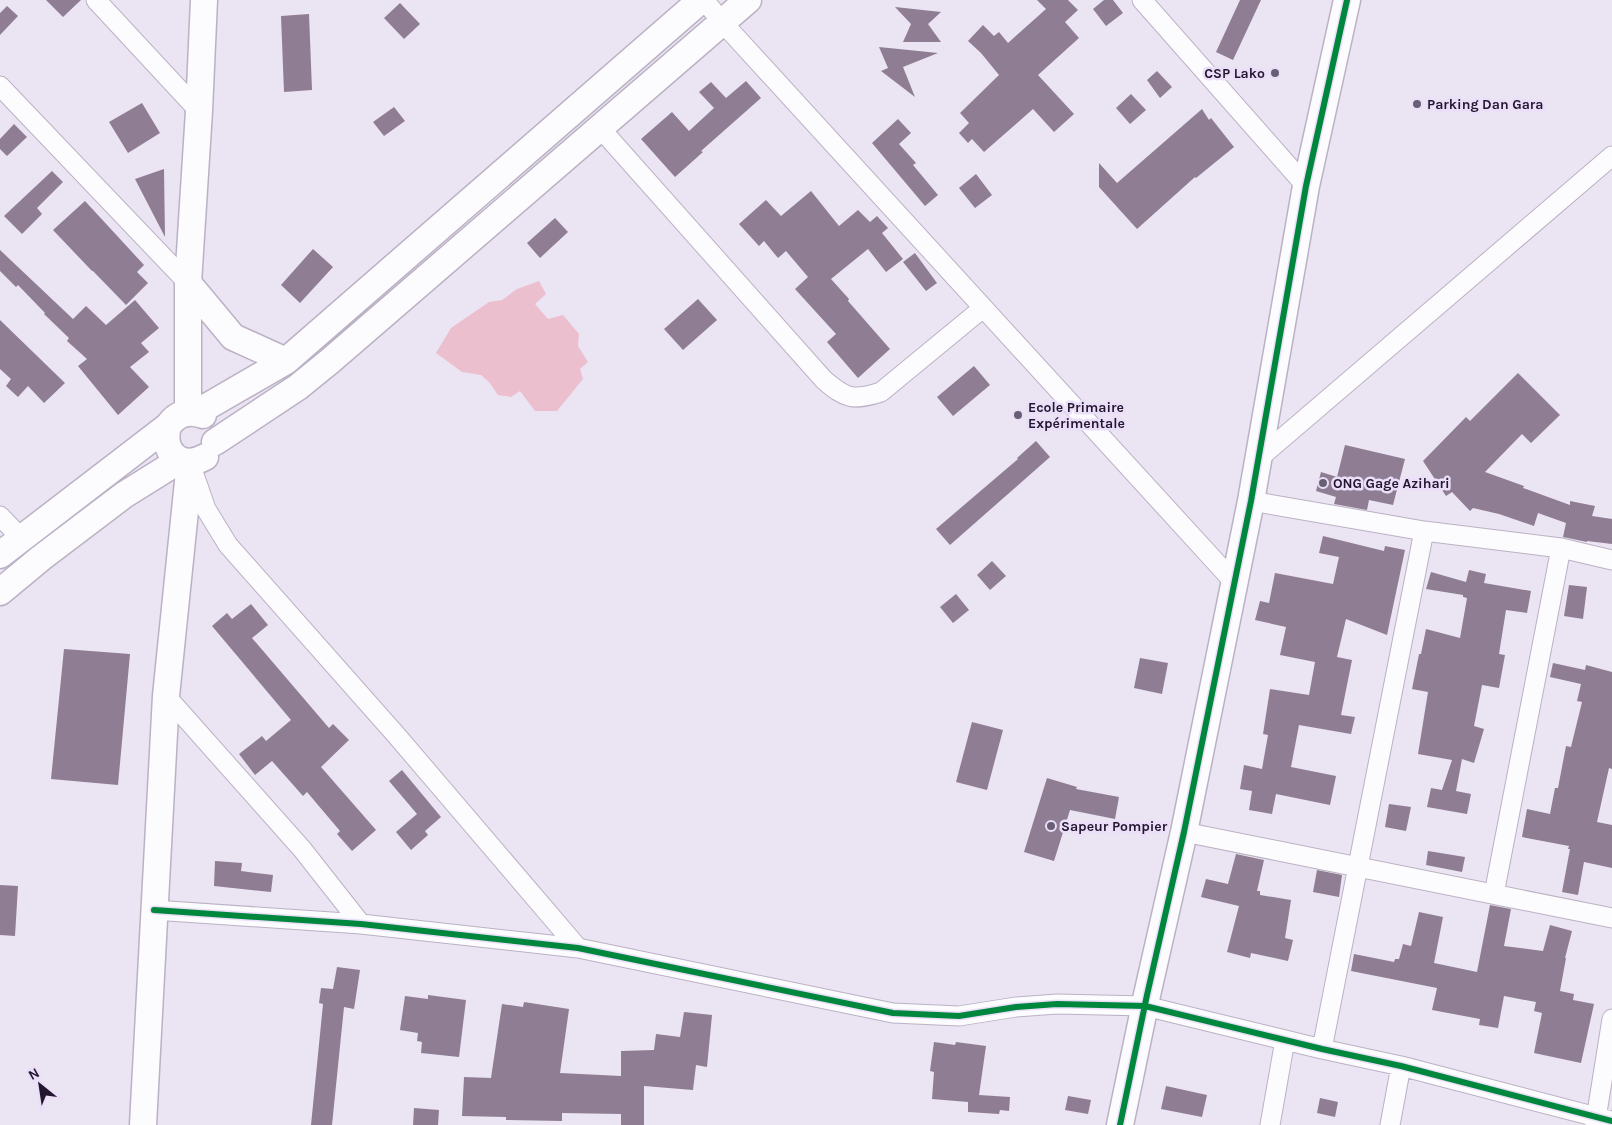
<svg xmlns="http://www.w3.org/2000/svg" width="1612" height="1125" font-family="Karla,sans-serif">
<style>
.green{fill:#ecbfce}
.building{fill:#8f7d93}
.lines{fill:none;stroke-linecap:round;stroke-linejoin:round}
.street-casing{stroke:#bbb1c4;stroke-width:21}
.secondary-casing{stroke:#bbb1c4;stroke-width:29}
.street{stroke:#fcfbfd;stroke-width:19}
.secondary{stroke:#fcfbfd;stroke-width:26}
.cycleway-casing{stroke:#eadef9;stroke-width:9}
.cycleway{stroke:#00873e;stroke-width:6}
.poi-dot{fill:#695f74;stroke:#eadef9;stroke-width:2}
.labels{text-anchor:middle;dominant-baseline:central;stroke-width:5;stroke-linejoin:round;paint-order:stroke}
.poi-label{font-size:14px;font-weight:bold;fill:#231730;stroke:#eadef9;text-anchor:start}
</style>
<rect width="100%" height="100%" fill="#ebe4f3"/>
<path class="green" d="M539,281L546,294L535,304L548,319L563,315L579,334L578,346L588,362L580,369L583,379L557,411H535L520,391L511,397L498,395L489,382L481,375L462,372L436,353L451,328L489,302L502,300L517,289Z"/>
<path class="building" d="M46,0H81L63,17Z
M1037,0H1068L1078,10L1065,22L1079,38L1038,75L1074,114L1054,132L1033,109L984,152L972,139L968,143L959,133L969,123L960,113L999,75L981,53L968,41L983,25L994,36L999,32L1008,43L1046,9Z
M1104,0H1113L1123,13L1106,26L1093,9Z
M1240,0H1261L1233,60L1216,52Z
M400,3L420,24L404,39L384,18Z
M7,6L18,16L0,35V13Z
M895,7L941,12L928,24L941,42H903L911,24Z
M309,14L312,90L284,92L281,16Z
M879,47L938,53L903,67L915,97L881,71L888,68Z
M1157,71L1172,87L1160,98L1147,80Z
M746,81L761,98L701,151L703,152L675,177L641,139L672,112L689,131L714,108L699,92L711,82L726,98Z
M1131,94L1146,110L1130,124L1116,108Z
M142,103L160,133L128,153L109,122Z
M394,107L405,121L384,136L373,122Z
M1202,109L1209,120L1211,118L1234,147L1196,178L1195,177L1137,229L1099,187V163L1117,183Z
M898,119L911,133L899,144L916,163L913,165L938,195L925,206L872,143Z
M14,124L27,137L7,156L0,149V139Z
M164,169L165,237L135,179Z
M52,171L63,182L37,208L42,214L22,234L4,216Z
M976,174L992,195L975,208L959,188Z
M811,191L839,226L858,210L870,222L877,216L888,228L882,233L903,259L886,272L868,249L831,279L849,299L848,301L890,349L858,378L827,342L836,334L795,289L808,277L786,251L778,258L764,241L759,246L739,224L766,200L781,216Z
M85,201L144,265L137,272L148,283L126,305L93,271H92L53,230Z
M555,218L568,232L540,258L527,243Z
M313,249L333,267L300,303L281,285Z
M0,250L73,319L86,306L106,325L135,300L159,328L141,343L149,352L130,367L149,387L118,415L78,366L87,359L67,341L69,338L44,314L45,313L18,285L16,287L0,271Z
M915,253L937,283L926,291L903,262Z
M698,299L717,320L683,350L664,329Z
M0,320L65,383L44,403L28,386L18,397L6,386L11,379L0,369Z
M974,366L990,385L953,416L937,397Z
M1518,373L1560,415L1531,443L1522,434L1485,472L1524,486L1523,488L1570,505V501L1595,506L1592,516L1612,519V544L1587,541V542L1563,537L1566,523L1538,513L1534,526L1499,514L1473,508L1470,511L1452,492L1446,496L1423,461L1466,417L1470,421Z
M1036,441L1050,457L950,545L936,529L1018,459L1017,458Z
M1345,445L1405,459L1393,505L1369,500L1367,510L1334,504L1336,497L1316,491L1321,472L1337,477Z
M1323,536L1384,551L1385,546L1405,550L1387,635L1346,619L1337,657L1352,660L1341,715L1355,717L1351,734L1299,725L1291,767L1336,776L1330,805L1276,794L1272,814L1249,810L1252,791L1240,789L1244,765L1262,769L1268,735L1263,734L1270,689L1309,695L1315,662L1280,655L1286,627L1255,620L1260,601L1269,603L1275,573L1333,584L1339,557L1319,553Z
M992,561L1006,576L990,590L977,575Z
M1469,570L1486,574L1484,583L1531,591L1527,613L1506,610L1499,654L1505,655L1499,688L1482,685L1474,726L1484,729L1474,763L1462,759L1456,791L1471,794L1467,814L1427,807L1431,788L1442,790L1452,760L1418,754L1428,692L1412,689L1419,654H1421L1426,629L1460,638L1467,598L1463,597V595L1426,589L1431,572L1466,582Z
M1569,585L1587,587L1583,619L1564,616Z
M956,594L969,610L953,623L940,607Z
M251,604L268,625L252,638L329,728L333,724L349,740L321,767L376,830L352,851L337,834L340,831L307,792L303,796L272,761L255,775L239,754L262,736L266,741L291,720L212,626L227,613L232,619Z
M64,649L130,654L118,785L51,779Z
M1140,658L1168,663L1162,694L1134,688Z
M1553,663L1585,670L1586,665L1612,672V769L1609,768L1597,822L1612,825V868L1584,862L1578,895L1562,892L1570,849H1568L1569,846L1522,837L1527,809L1550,814L1555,788H1558L1566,746L1571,747L1582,702L1577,701L1581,684L1550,677Z
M972,722L1003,730L987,790L956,782Z
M402,770L441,817L425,831L428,835L411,850L396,832L417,814L389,781Z
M1047,778L1077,787L1076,789L1119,797L1115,819L1070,810L1054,861L1024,852Z
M1389,804L1411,807L1406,831L1385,827Z
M1428,851L1465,857L1462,872L1426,865Z
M1236,854L1264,860L1257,891H1260V895L1291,900L1285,938L1293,940L1288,961L1251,953L1250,958L1227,952L1239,906L1201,897L1206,879L1228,884Z
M215,861L242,863L241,871L273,875L271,892L214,886Z
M1317,870L1342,875L1339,897L1313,892Z
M0,885L18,886L15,936L0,935Z
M1490,905L1511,909L1504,946L1543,951L1550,925L1572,931L1565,958H1566L1560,991L1574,994L1573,1000L1594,1004L1581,1063L1534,1053L1542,1013L1534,1011L1536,1002L1504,996L1498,1028L1479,1025L1480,1019L1432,1010L1437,988L1351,971L1354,954L1394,962L1395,959H1399L1403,944L1411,946L1419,912L1443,917L1434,963L1477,972Z
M337,967L360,970L354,1009L344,1007L332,1125H311L323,1004L319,1003L321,988L333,989Z
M428,995L466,1000L459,1057L421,1053L422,1042L417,1041L418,1033L400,1030L405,996L428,999Z
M524,1002L569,1009L560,1073L621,1076V1051L654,1050L656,1034L680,1037L684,1012L712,1015L707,1067L696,1065L693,1090L644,1086V1125H621V1114L562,1113V1121L506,1120V1117L462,1116L464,1077L491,1078L502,1004L523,1007Z
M934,1042L955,1045L956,1042L986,1046L979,1095L1010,1097L1009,1111L1000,1110L999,1114L968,1112V1102L932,1099L934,1072L930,1071Z
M1166,1086L1207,1095L1202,1117L1161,1109Z
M1068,1096L1091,1100L1088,1114L1065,1110Z
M1320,1098L1338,1102L1335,1117L1317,1113Z
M414,1108L439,1110L438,1125H413Z"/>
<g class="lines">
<g class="street-casing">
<path id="street" d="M96,0L199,111
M704,0L723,23L1234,582
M1142,0L1306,186
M0,86L188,283
M600,128L824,380C846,399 853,401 881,392L983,308
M1258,459L1612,156
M192,469L206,509L228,545L397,736L578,948
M1251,501L1424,531L1561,548L1612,560
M0,516L21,538
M166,696L302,849L361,924
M1184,832L1612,918
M1494,894L1561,548
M154,910L361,924L578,948L893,1013L959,1016L1016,1007L1057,1004L1145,1006L1322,1049L1401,1066L1612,1121
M1322,1049L1424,531
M1270,1125L1285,1040
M1390,1125L1401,1066
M1595,1125L1612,1019"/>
</g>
<g class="secondary-casing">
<path id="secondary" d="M188,283L233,337L286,361
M188,412V283L199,111L204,0
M196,413L286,361L701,0
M168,426C161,451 180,471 205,457
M215,442L298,387L330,361L748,0
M0,555L168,426C177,413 189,410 203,415
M0,592L41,558L124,495L180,460
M143,1125L166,696L190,462
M1120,1125L1147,995L1184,832L1251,501L1306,186L1347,0"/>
</g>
<use href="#street" class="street"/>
<use href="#secondary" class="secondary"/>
<g class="cycleway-casing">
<path id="cycleway" d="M154,910L361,924L578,948L893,1013L959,1016L1016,1007L1057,1004L1145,1006L1322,1049L1401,1066L1612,1121
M1120,1125L1147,995L1184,832L1251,501L1306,186L1347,0"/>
</g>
<use href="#cycleway" class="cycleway"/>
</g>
<g class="poi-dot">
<circle cx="1275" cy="73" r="5"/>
<circle cx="1417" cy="104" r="5"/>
<circle cx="1018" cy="415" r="5"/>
<circle cx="1323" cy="483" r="5"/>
<circle cx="1051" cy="826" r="5"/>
</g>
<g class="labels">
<g class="poi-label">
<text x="1265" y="73" text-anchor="end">CSP Lako</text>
<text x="1427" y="104">Parking Dan Gara</text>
<text x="1028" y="407">Ecole Primaire<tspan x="1028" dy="16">Expérimentale</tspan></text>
<text x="1333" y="483">ONG Gage Azihari</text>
<text x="1061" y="826">Sapeur Pompier</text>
</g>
</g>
<g transform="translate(40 1085) rotate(330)" stroke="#eadef9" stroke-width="4" paint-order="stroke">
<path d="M0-4L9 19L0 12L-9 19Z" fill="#231730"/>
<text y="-8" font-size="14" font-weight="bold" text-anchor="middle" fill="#231730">N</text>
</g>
</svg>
